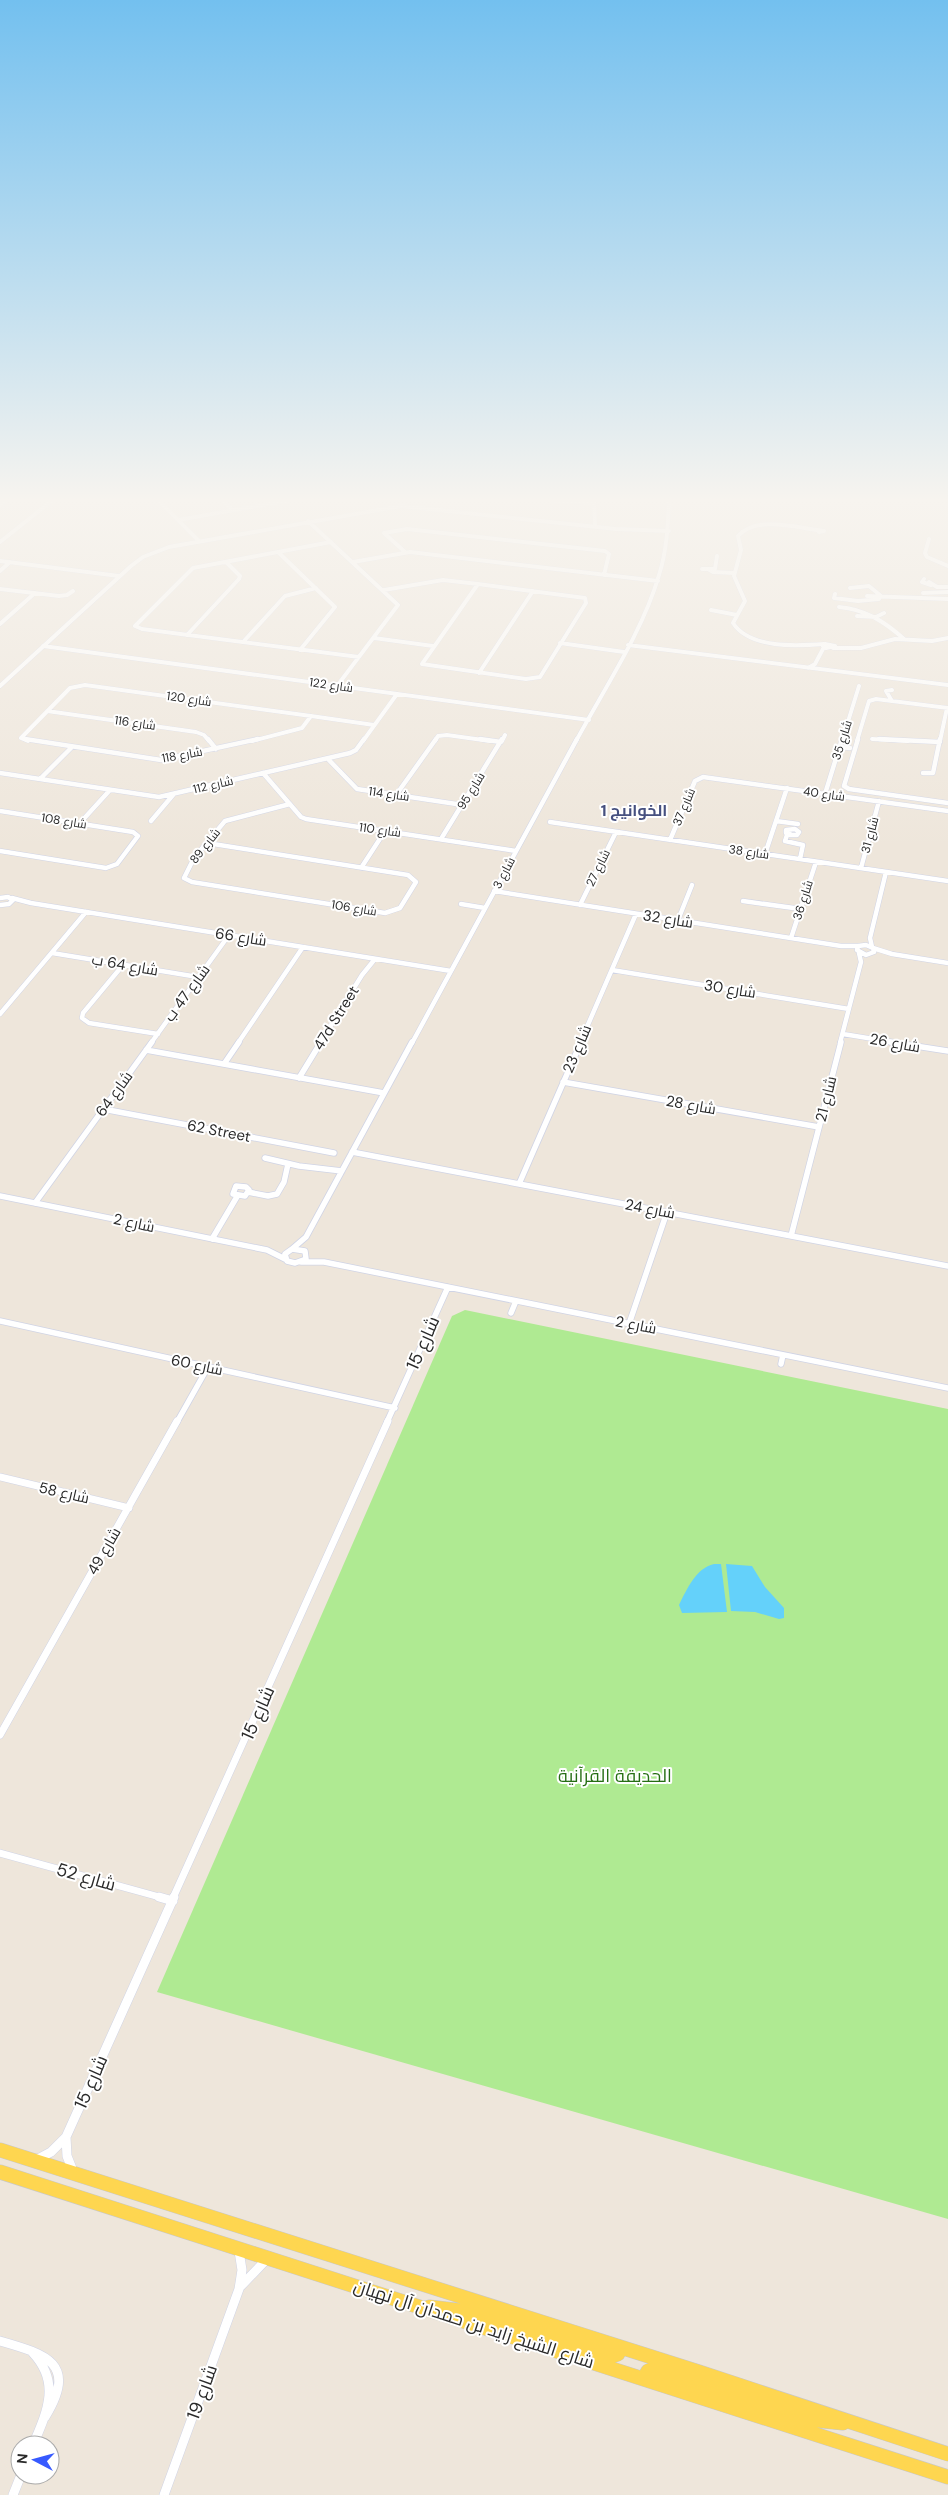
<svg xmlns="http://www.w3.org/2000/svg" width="948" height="2495" font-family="'DM Sans',Cairo,sans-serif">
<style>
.green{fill:#afea92}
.water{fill:#64d1fa}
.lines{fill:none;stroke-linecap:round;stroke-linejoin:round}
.street-far4-casing{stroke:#d0d4e5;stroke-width:4.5}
.street-far3-casing{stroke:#d0d4e5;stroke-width:5.5}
.street-far2-casing{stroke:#d0d4e5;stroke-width:7}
.street-far1-casing{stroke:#d0d4e5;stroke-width:8}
.street-casing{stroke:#d0d4e5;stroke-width:10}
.primary-casing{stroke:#c8c8c8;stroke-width:15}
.street-far4{stroke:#fff;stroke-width:4}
.street-far3{stroke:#fff;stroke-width:4.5}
.street-far2{stroke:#fff;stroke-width:5.5}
.street-far1{stroke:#fff;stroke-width:7}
.street{stroke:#fff;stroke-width:9}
.primary{stroke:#fed650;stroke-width:14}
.labels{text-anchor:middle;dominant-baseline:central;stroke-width:4;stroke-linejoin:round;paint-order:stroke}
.far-street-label{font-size:12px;fill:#2a2a2a;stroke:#fff}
.street-label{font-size:15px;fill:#2a2a2a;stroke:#fff}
.far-district-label{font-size:16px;font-weight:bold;fill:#46507f;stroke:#fff}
.near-street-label{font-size:18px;fill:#2a2a2a;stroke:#fff}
.near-park-label{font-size:18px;fill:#256e13;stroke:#fff}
</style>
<rect width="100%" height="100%" fill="#eee6db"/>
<path class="green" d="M465,1310L948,1409V2219L157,1992L452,1316Z"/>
<path class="water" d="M714,1564H721L727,1612L682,1613L679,1605C687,1589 696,1568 714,1564Z
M726,1564L752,1566L765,1587L784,1608V1618L779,1619L755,1612L731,1611Z"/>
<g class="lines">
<g class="street-far4-casing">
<path id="street-far4" d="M157,499L199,541
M221,499L233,510
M526,499L594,503
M594,501L595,526
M0,505L8,499
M178,520L297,499
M308,521L398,605L337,686
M817,530C794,527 756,516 738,536L741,550L734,576L745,601L733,623C750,649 797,646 824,644
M818,530L824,531L819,532Z
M929,539L925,553L927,557L948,566
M0,542L54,499
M331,542L193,568L135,626L142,629L359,657
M278,552L335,607L300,650
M405,552L384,533L407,529L605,551L609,554L604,575
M0,561L119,576
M353,562L410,552L658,581
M702,569H715L717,556
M708,569L713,572L734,573
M0,571L10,562
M924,579L922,582L931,585
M929,582L937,587H948
M478,584L585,598L586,603L540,677L526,679L422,664Z
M850,588L869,586L881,596
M0,589L59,596L67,595L73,591
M384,590L443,580L478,584
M923,593L948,592
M835,594L834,598L858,601L879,599
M867,596L948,599
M839,607C865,609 885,622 904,639
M711,610L737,615
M857,616L876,617L884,613
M0,624L35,593
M187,635L239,579L240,576L226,562
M374,638L433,646
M243,642L285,596L316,588
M560,643L624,652
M825,644L835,646L826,648L823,646Z
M628,645L948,685
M43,646L589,720
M833,648H861L895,639L932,641L948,638
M808,668L815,664L824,647
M479,673L533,591
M0,686L131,566L143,557L169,547L401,506L616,529L669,531
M892,690L886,691L892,701
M47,711L196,732L204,735L209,741
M311,716L374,725
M872,739L908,741
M28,741L21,738L70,688L85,685L311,716
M252,741L302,728L311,716
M363,741L397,694
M435,741L438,736L447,735L490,741
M502,741L505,735
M576,741C604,689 643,631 659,575C667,550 668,525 669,499
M842,741L859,686
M857,741L869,701L876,699L948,708
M940,741L947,708"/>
</g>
<g class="street-far3-casing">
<path id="street-far3" d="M25,739L161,760L258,739
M208,739L216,749
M480,739L501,742
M858,739L844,786L849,789L948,803
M879,739L940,742
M840,747L850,748
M328,759L357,789L463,805
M0,773L159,797L350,753L356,750L364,739
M263,773L301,817L306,819L516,851
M923,773H933L940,739
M40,779L71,748
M825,794L842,739
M396,795L436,739
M0,811L133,832L138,836L117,864L106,868L0,851
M151,821L173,795
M776,821L798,824
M550,822L948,881
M79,824L110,790
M790,834L786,833V830L795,829L799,832L797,835H787L785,841L803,845L800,859
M441,839L502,739
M670,840L695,781L703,777L948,811
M207,843L408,875L416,882L400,908L385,913L192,882L184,878L194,858L225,821L290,804
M765,854L787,788
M361,868L385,831
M861,868L879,801
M494,891L841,946H860
M0,898L8,897L13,900L9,904L0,905
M12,898L31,903L451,971
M743,901L801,909
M461,904L485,908
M580,905L616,832
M678,920L692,885
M791,938L816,862
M866,945L873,948L874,952L866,955L857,950L858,946Z
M872,947L870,938L886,872
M873,948L892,954L948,963
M52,953L198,977
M123,965L83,1013L82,1018L89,1023L158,1034
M612,970L849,1009
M0,1014L86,912
M843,1034L898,1043
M151,1043L229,935
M238,1043L303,947
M320,1043L362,975L375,959
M412,1043L577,739
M580,1043L636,914
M840,1043L861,962L859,953"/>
</g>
<g class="street-far2-casing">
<path id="street-far2" d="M890,1042L948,1051
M146,1050L384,1093
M224,1064L239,1042
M299,1078L321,1042
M563,1082L819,1127
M103,1109L334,1153
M352,1152L948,1266
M265,1158L299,1166L342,1171
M519,1184L581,1042
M236,1186L246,1187L249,1190L245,1196L233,1194Z
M248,1192L268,1196L277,1194L284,1182L288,1164
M0,1196L267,1250L285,1259
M35,1203L152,1042
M791,1236L841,1042
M212,1239L238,1195
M292,1249L306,1237L412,1042
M292,1249L305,1251L306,1259L295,1263L287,1261L285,1254Z
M301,1262H324L948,1388
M511,1313L516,1301
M0,1321L395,1408
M629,1324L667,1212
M781,1364L783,1355
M177,1422L208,1367
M387,1422L448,1287"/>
</g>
<g class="street-far1-casing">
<path id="street-far1" d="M0,1477L129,1508
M0,1735L177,1421
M0,1853L163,1898
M173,1898L388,1421"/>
</g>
<g class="street-casing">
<path id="street" d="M159,1897L173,1901
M66,2137L67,2156L73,2171
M38,2159L51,2152L66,2137L174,1897
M240,2287L266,2260
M0,2341C45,2354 79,2363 45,2417
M33,2353C61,2383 47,2412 33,2445
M13,2495L21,2475
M164,2495L239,2289L242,2270L239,2251"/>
</g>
<g class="primary-casing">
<path id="primary" d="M0,2150L699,2372L948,2454
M0,2172L948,2477
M429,2307L463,2311L609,2357L618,2354L620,2348
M644,2378L648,2371L654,2369L814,2420L843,2423"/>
</g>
<use href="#street-far4" class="street-far4"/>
<use href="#street-far3" class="street-far3"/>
<use href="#street-far2" class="street-far2"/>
<use href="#street-far1" class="street-far1"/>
<use href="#street" class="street"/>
<use href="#primary" class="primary"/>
</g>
<linearGradient id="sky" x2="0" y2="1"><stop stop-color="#73c0ef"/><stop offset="0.59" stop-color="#f7f4ef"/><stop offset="1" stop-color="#f7f4ef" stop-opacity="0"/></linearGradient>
<rect width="948" height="848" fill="url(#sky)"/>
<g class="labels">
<g class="far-street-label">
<text transform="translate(331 685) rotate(8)">شارع 122</text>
<text transform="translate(189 699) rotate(8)">شارع 120</text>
<text transform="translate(135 723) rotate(8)">شارع 116</text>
<text transform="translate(842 740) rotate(-72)">شارع 35</text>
<text transform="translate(182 755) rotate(-10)">شارع 118</text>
<text transform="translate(213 785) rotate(-13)">شارع 112</text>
<text transform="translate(471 791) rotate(-58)">شارع 95</text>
<text transform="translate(389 794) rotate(8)">شارع 114</text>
<text transform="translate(824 794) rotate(8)">شارع 40</text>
<text transform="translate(684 807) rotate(-67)">شارع 37</text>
<text transform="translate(64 821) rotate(9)">شارع 108</text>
<text transform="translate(380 830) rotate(8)">شارع 110</text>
<text transform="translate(870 835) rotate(-75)">شارع 31</text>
<text transform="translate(205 846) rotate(-52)">شارع 89</text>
<text transform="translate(749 852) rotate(8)">شارع 38</text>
<text transform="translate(598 868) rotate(-64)">شارع 27</text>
<text transform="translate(504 873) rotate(-62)">شارع 3</text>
<text transform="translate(803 900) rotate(-72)">شارع 36</text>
<text transform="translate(354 908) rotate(9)">شارع 106</text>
</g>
<g class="street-label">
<text transform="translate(668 919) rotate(9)">شارع 32</text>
<text transform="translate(241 937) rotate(9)">شارع 66</text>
<text transform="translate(125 965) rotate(10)">شارع 64 ب</text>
<text transform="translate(730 989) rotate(9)">شارع 30</text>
<text transform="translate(187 993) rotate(-54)">شارع 47 ب</text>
<text transform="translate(336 1018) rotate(-58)">47d Street</text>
<text transform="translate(895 1043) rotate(10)">شارع 26</text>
<text transform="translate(577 1049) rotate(-67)">شارع 23</text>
<text transform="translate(114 1094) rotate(-54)">شارع 64</text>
<text transform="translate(826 1099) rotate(-76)">شارع 21</text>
<text transform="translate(691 1105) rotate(10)">شارع 28</text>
<text transform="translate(219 1131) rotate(11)">62 Street</text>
<text transform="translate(650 1209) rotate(11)">شارع 24</text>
<text transform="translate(134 1223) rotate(12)">شارع 2</text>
<text transform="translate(636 1325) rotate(11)">شارع 2</text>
<text transform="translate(197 1365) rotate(12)">شارع 60</text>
<text transform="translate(64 1493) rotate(13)">شارع 58</text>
<text transform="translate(104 1551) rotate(-60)">شارع 49</text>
</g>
<g class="far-district-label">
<text x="634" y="810">الخوانيج 1</text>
</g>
<g class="near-street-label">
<text transform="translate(423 1343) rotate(-66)">شارع 15</text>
<text transform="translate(258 1713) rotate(-66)">شارع 15</text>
<text transform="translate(86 1877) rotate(16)">شارع 52</text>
<text transform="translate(91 2082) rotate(-66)">شارع 15</text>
<text transform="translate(474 2324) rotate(18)">شارع الشيخ زايد بن حمدان آل نهيان</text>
<text transform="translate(202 2392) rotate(-70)">شارع 19</text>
</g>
<g class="near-park-label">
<text x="615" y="1776">الحديقة القرآنية</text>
</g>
</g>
<g transform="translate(35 2460) rotate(276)"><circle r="24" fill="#ffffff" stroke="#aaaaaa"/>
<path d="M0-4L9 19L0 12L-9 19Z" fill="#375aff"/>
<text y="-8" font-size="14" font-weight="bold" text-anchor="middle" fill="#2a2a2a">N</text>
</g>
</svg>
